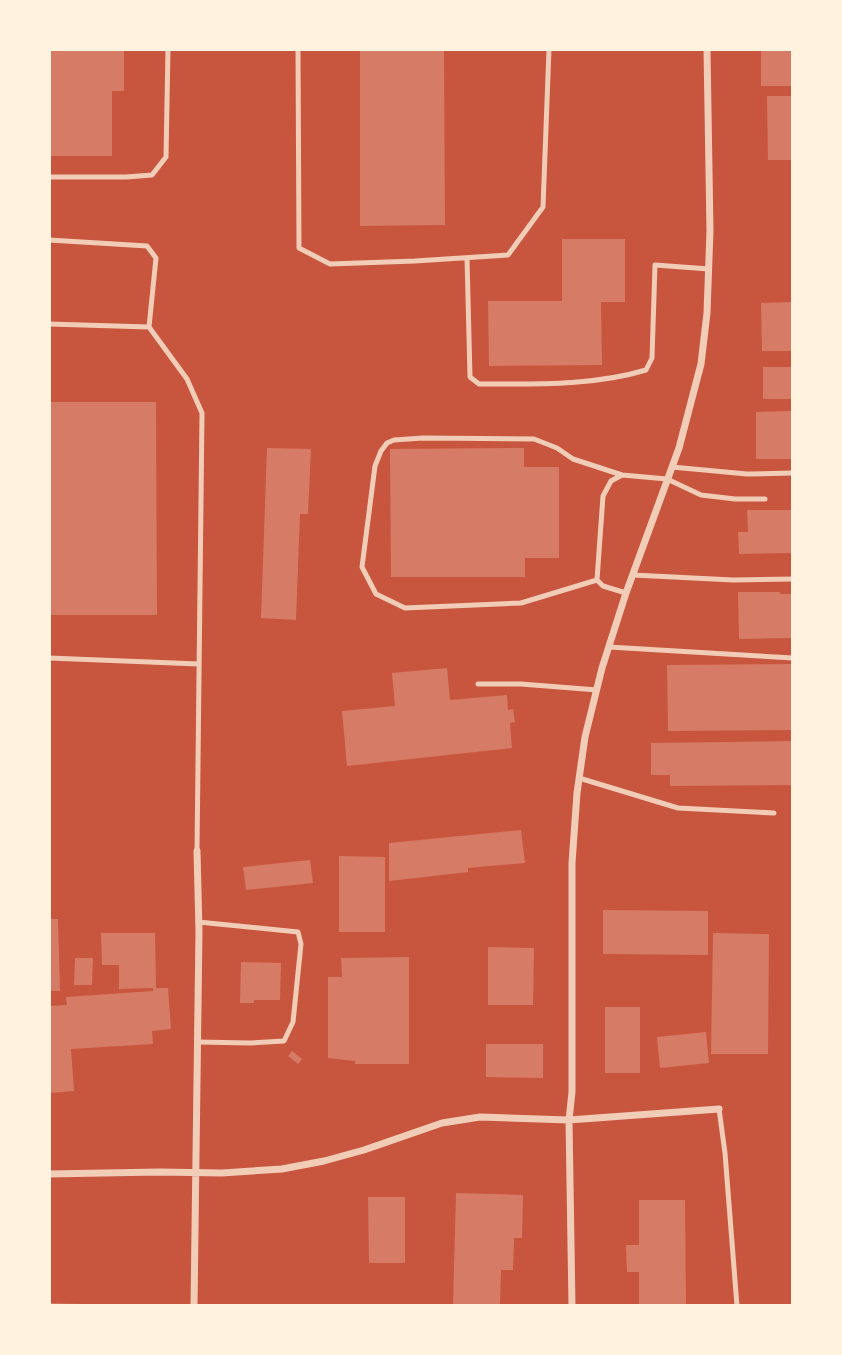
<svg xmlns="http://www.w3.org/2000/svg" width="842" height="1355" font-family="'DejaVu Sans',sans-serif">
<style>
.building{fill:#d67c66}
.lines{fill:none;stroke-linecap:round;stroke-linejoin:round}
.service{stroke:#f1ccb7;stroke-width:5}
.minor{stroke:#f1ccb7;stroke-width:7}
</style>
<rect width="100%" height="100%" fill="#c8553d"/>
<path class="building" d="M360,49H444L445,225L360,226Z
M761,49H793V86H761Z
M49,51H124V91H112V156H49Z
M767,96H793V160H768Z
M562,239H625V302H601L602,365L489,366L488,301H562Z
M793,302V351H762L761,303Z
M763,367H793V399H763Z
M49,402H156L157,615H49Z
M793,411V459H756V412Z
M267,448L311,449L308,514H300L296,620L261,618Z
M524,448V467H559V558H525V577H391L390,449Z
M747,510H793V553L739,554L738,532H748Z
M738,592H780V594H793V638L739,639Z
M793,664V730L668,731L667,665Z
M447,668L450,700L507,695L508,710L513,709L515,722L510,723L512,748L347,766L342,711L395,706L392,673Z
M793,741V785L670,786V775H651V743Z
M521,830L525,863L468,868V872L389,881V843Z
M339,856L385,857V932H339Z
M310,860L313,883L246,890L243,867Z
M603,910L708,911V955L603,954Z
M49,919H58L60,991H49Z
M101,933H155L156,988H168L171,1029L152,1031L153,1044L71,1049L74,1091L49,1093V1006L67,1005L66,997L153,991V988L119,989V965H102Z
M713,933L769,934L768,1054H711Z
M488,947L534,948L533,1005H488Z
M409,957V1064H355V1061L328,1058V977H342L341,958Z
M75,958H93L92,985H74Z
M241,962L281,963L280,1000H254V1003H240Z
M605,1007H640V1073H605Z
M706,1032L709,1063L660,1068L657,1037Z
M486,1044H543V1078L486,1077Z
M292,1051L302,1059L298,1064L288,1056Z
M456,1193L523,1195L522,1238H514L513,1270H501L500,1306H453Z
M368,1197H405V1263H369Z
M639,1200H685L686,1306H639V1272H627L626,1245H639Z
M49,1303L83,1304V1306H49Z"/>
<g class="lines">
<path class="service" d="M298,49L299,248L330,264L415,261L508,255L543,207L549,49
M49,177H126L152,175L166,157L168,49
M49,240L147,246L156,258L149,327
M467,258L470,377L479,384C535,384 593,386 646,370L652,358L655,265L709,269
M49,324L149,327L187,379L202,413L197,851
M672,467L747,474L793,473
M633,575L733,580L793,579
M597,580L521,603L405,608L376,594L362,567L375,466L381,451L387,443L394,440L423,438L534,439L557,448L573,459L622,475
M626,593L603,586L597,580L603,496L611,481L622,475L667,479L701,495L735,499H765
M609,647L793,658
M49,658L199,664
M478,684H521L597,690
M579,778L678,808L774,813
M198,1042L250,1043L284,1041L293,1022L301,944L298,932L198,922
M719,1109L725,1153L737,1306"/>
<path class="minor" d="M49,1174L159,1172L222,1173L282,1169L324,1161L364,1150L442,1123L480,1117L569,1120L719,1109
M194,1306L199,931L197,851
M572,1306L569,1120L572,1092V863L577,793L585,737L602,668L626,593L679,448L701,364L707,313L710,231L707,49"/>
</g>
<rect width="842" height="1355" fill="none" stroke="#fff3e0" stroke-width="102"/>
</svg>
